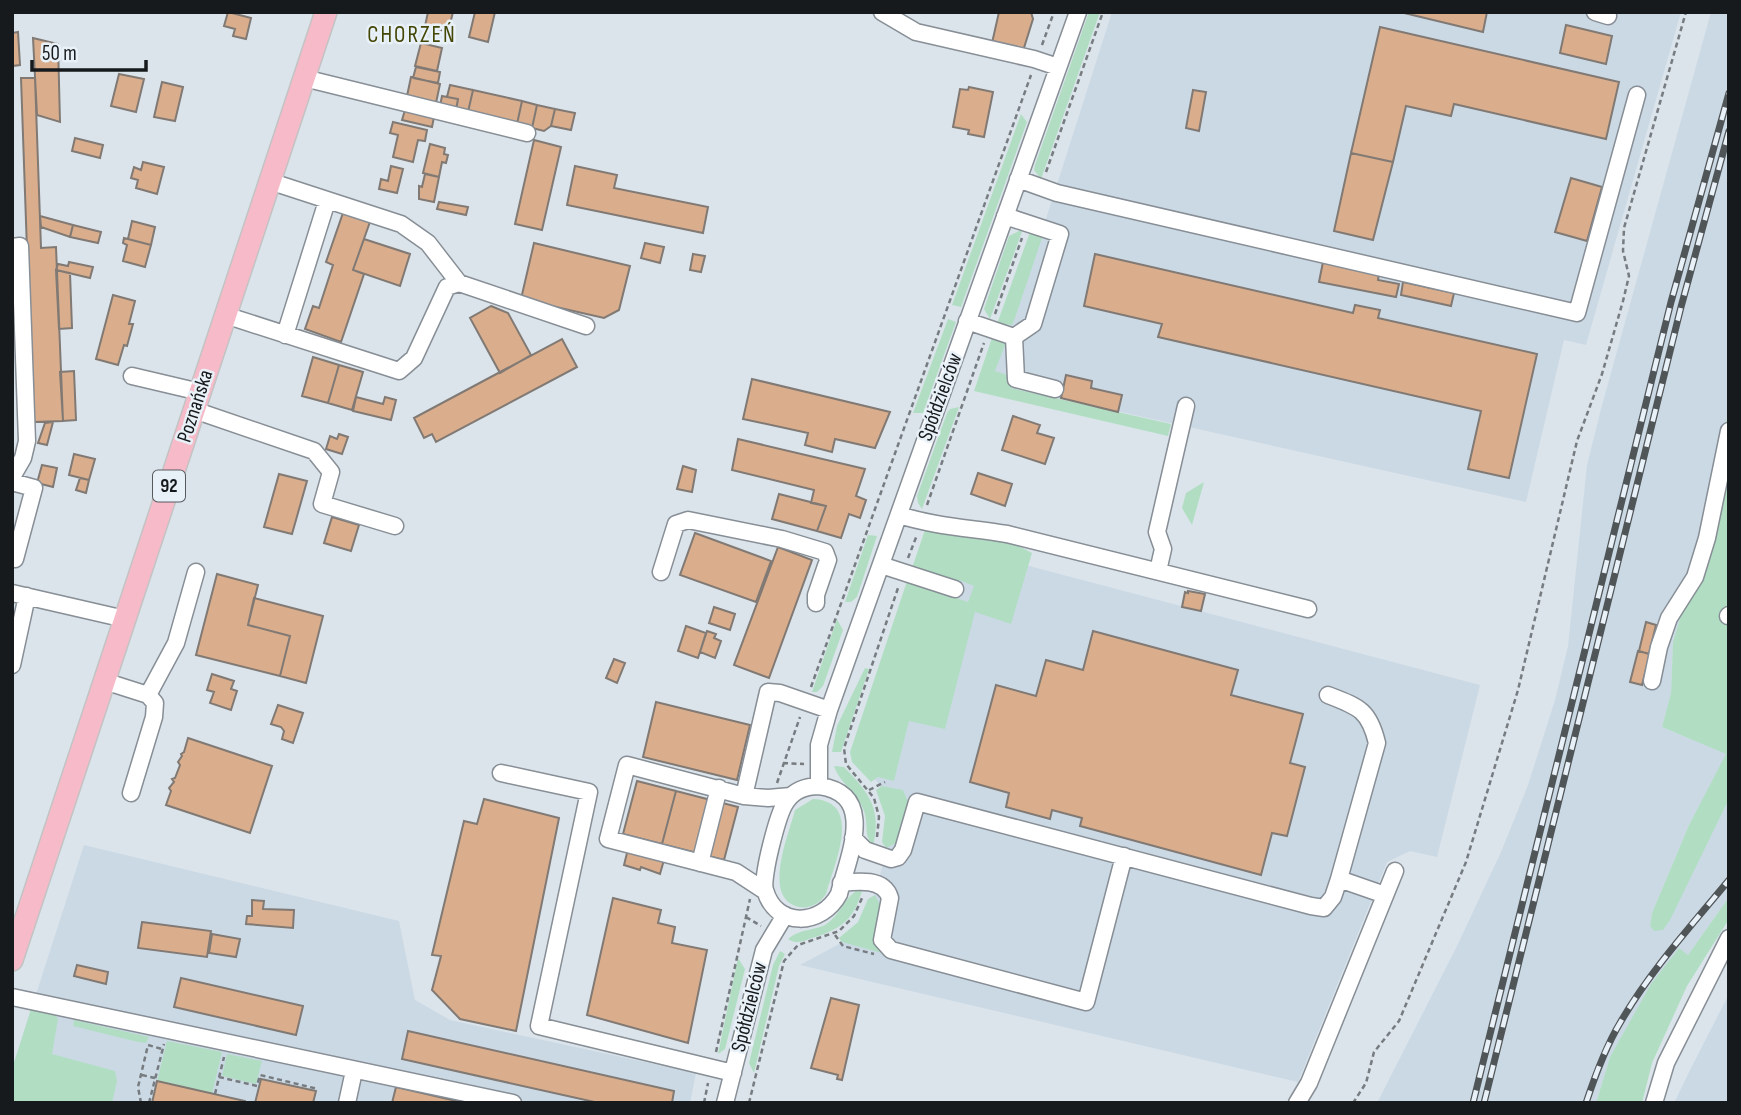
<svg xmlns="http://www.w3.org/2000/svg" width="1741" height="1115" font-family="'Sofia Sans Condensed',sans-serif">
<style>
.built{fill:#cbd9e5}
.green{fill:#b1dec3}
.building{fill:#daae8c;stroke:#817974;stroke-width:2}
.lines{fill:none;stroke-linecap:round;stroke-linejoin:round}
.minor-casing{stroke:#878e95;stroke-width:19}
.major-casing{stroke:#c3c3c4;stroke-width:24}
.path{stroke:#767c80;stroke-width:2.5;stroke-dasharray:5 3.5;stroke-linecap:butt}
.minor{stroke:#fff;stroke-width:16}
.major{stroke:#f7bac8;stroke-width:21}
.rail-casing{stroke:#505558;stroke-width:7}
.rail{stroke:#e9f1f8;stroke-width:4.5;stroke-dasharray:13;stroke-linecap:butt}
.labels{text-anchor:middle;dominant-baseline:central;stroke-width:5;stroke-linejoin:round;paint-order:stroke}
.shield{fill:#e9f1f8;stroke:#565a5e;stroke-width:2}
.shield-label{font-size:19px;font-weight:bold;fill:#171a1c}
.street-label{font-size:21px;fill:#171a1c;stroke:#e9f1f8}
.neighbourhood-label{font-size:23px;letter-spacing:2px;fill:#444606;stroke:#e9f1f8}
</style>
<rect width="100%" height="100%" fill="#dbe4eb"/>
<path class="built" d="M1112,12H1681L1586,345L1564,340L1526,502L990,383L1046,219Z
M1711,12H1729V408L1697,561L1673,642L1671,693L1662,727L1727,754L1689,825L1652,913L1650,926L1710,837L1729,799V897L1688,955L1679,949L1610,1057L1596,1103H1377L1457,946L1501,852L1528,785L1555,700L1568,646L1587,465L1601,409Z
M931,540L1480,685L1437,857L1410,851L1387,862L1298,1082L800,965L856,935L872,903L892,832V801L866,768Z
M84,845L399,921L415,1000L450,1020L696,1073L690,1103H12V1069Z
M1729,994V1103H1674L1691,1068Z"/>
<path class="green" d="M1089,12H1100L1041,179L1034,170L1035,165Z
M1021,114L1027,122L961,307L952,305Z
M1023,229L990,319L984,309L1009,236Z
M1030,232L1042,238L1015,318L1012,325L997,324Z
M948,319L956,322L923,413H913Z
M992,338L1006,342L995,371L1010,376L1011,388L1171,424L1168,436L974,391Z
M959,407L922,509L918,503L917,496L947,413L950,409Z
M1729,408V799L1670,920L1663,930L1654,931L1650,926L1652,913L1689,825L1726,754L1662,727L1671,693L1673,642L1697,561Z
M1204,482L1192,525L1182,508L1186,493Z
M925,530L1013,543L1032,553L1011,624L975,612L945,729L909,721L894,781L878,777L871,782L852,762L850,752L907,581L968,602L974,586L959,580L958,584L912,568Z
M868,535L877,536L857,597L851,602H845Z
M837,619L843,630L823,686L817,692H812Z
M865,668L869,669L841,752H832L837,726Z
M834,766L844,767C869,793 882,808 873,846C864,836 868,827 865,814C860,795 840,784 834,766Z
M882,786L903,790L908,802L907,811L898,842L886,848L882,842L885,816L876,790Z
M813,799C864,801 834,864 826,894C820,903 810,909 799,907C761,899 789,834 795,810Z
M856,891H862C853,922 839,930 809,939C801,942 796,944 788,939C799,929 812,931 825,925C839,917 843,900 856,891Z
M875,895L881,907L889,955L842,942L839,938L858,922L868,899Z
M1729,897V919L1687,986L1652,1063L1642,1103H1596L1610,1057L1651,984L1679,948L1688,955Z
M780,951L785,954L779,966L754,1073L749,1063L773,965Z
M738,958L745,969L725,1049L718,1054Z
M31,1009L55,1015L58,1019L52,1054L115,1071L117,1081L112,1103H12V1069Z
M74,1020L149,1037L146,1043L138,1042L73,1026Z
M167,1041L222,1052L212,1094L157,1081Z
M227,1054L262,1061L256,1084L222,1076Z"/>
<path class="building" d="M228,12L251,18L246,39L233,36L235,29L224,26Z
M428,12H453L448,32L425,26Z
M475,12H495L488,42L469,37Z
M999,12H1031L1033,19L1023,51L992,43Z
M1400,12H1487L1483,32Z
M1566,25L1612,36L1606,64L1560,53Z
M1380,27L1619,82L1606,139L1454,104L1451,116L1406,106L1393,162L1351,153Z
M18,32L20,65L12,66V33Z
M33,38L58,44L60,122L37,115Z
M421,43L442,48L437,71L415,66Z
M416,67L440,72L438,83L413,78Z
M119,74L144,79L136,112L111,106Z
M411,77L440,84L436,103L407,96Z
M21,78H35L41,248L56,247L63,421L33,422Z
M162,82L183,87L175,121L154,117Z
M450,85L473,90L468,112L456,111L458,99L447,97Z
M969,87L993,92L984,137L968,134L969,130L953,127L960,89L968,90Z
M473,90L522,101L517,124L468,112Z
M1193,90L1206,92L1199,131L1186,128Z
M442,96L458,99L456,110L440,106Z
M522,101L537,105L532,128L517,124Z
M537,105L555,109L551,126L544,131L532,128Z
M555,109L575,113L571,130L551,126Z
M405,110L434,117L432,127L402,120Z
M393,122L427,130L425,141L418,140L413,162L393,157L398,135L390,133Z
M75,138L103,145L100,158L72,151Z
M534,140L561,147L542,230L515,224Z
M430,144L445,148L444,154L448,155L446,163L442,162L439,177L423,173Z
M1351,153L1393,162L1373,240L1334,231Z
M143,162L164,167L157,194L136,188L138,180L131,178L134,167L141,170Z
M391,166L403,169L397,193L379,189L381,179L388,181Z
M575,166L617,175L614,188L708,207L703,233L567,205Z
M425,174L439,177L434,202L419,199V186L422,187Z
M1571,178L1602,187L1587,241L1555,232Z
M439,202L468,207L466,215L437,209Z
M344,210L371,219L353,270L364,274L341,342L305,329L313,306L319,308L333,265L326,262Z
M40,216L73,225L70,237L41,227Z
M132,221L155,227L151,245L128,239Z
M73,225L101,232L98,243L70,237Z
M124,238L151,245L145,267L123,261L127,245L123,243Z
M364,239L410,254L400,286L353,270Z
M534,243L630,266L619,310L604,318L521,299Z
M645,243L664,247L660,263L641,258Z
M693,254L705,256L701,272L690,270Z
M1095,254L1353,313L1355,305L1380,310L1378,318L1537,354L1509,478L1468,469L1481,411L1158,337L1162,324L1084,306Z
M69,262L93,267L90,278L56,270L58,264L68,266Z
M1323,262L1379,273L1378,280L1399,284L1396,297L1319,282Z
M56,270L70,273L72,328L59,329Z
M1403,282L1454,293L1451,306L1401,295Z
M113,295L135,301L129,324H133L127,346L124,345L118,365L96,359Z
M491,306L508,313L531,355L500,373L470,318Z
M562,339L577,367L436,442L432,434L424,438L414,418Z
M313,357L339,365L328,403L302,396Z
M339,365L363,372L352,410L328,403Z
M74,371L76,420L63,421L60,372Z
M1066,375L1092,381L1091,388L1122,395L1118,412L1061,398Z
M752,379L890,412L875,448L835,439L832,452L805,445L808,433L743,419Z
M356,397L383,404L385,397L396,400L391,420L353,411Z
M1013,416L1040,425L1037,433L1054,438L1045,464L1002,450Z
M53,422L47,445L38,443L45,423Z
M339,434L348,437L342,454L326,449L330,436L337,439Z
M738,439L865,469L856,496L866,500L860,518L849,514L841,538L817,531L826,506L811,503L814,490L732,470Z
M74,454L95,459L89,480L69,475Z
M42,465L57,468L53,487L37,483Z
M683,466L696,470L692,492L677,489Z
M978,473L1012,484L1005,506L971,494Z
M279,474L307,481L292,534L264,527Z
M80,478L89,480L86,493L76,490Z
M779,494L826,506L817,531L772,519Z
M332,517L359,525L351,551L324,543Z
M695,533L771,561L756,602L680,575Z
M778,547L812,560L769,678L734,665Z
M217,574L258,585L248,625L290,636L280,676L196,655Z
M1188,591L1205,594L1201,611L1182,607L1185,592L1188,593Z
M254,598L323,616L306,683L280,676L290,636L248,625Z
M714,607L735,614L730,630L709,623Z
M1646,622L1656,625L1649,654L1639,651Z
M686,626L706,633L698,658L678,651Z
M707,631L716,634L714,638L721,641L715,658L700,652Z
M1093,631L1238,670L1231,695L1303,714L1290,763L1305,767L1287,836L1272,833L1261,875L1080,826L1082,818L1052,810L1050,819L1006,807L1009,793L970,782L996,685L1036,696L1046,660L1083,670Z
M1638,651L1650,654L1642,685L1630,682Z
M614,659L625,663L617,683L606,678Z
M212,674L234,681L231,689L237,691L231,710L210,703L214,692L207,690Z
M656,702L750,725L737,780L643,757Z
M278,705L303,713L293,743L282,739L284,731L281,727L271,724Z
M188,738L272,766L250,833L166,805L171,791L169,788L174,782L172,779L175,778L180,765L178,762L182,756L181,754L184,752Z
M637,781L676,791L662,844L623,834Z
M676,791L738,807L724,860L662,844Z
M484,799L559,818L516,1031L460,1019L432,990L441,956L432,955L464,821L477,824Z
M628,849L664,860L660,874L641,867L640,870L624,865Z
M613,898L661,910L658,923L675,927L672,943L707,950L688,1043L587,1015Z
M252,900L264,901L263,909L294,910L293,928L246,924L247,916H252Z
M142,922L211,931L207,957L138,948Z
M212,934L240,939L236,957L209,953Z
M77,965L108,972L106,984L74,976Z
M181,978L303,1006L296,1035L174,1007Z
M831,998L859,1005L842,1080L837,1079L838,1075L811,1068Z
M408,1031L674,1091L672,1103H599L402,1059Z
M261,1079L316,1091L313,1103H255Z
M157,1081L245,1101V1103H152Z
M396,1087L465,1103H392Z"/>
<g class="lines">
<g class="minor-casing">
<path id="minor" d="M882,12L916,32L1034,59L1058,67
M1595,12L1608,16
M304,78L527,133
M1018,179L1057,193L1577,313L1637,95
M269,181L401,224L428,243L459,283
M12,247L20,246L27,441L23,458L12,477
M225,315L399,371L414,358L447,287L459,283L586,326
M967,321L1014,337L1033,324L1060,234L1005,216
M285,335L327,201
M1014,337L1016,379L1055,389
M132,376L200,392
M194,410L314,451L331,472L322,504L395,526
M12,482L34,488L15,559
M899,515C933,526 970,528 1007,534L1308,609
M881,565L955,589
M1158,571L1163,549L1157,532L1186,406
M661,572L676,524L688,520L782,539L825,552L828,560L816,595V603
M12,593L125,619
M1728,616L1729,615
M12,665L27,596
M104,681L148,695L155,703L154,717L131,793
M1652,681L1659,647L1669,618L1695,577L1707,538L1729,431
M148,695L176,643L196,572
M1328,695C1359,707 1369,710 1377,743L1339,879
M501,773L589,792L539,1026L733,1073
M819,786V745L829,710L1078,12
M819,786C878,794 848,857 839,894C822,926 776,929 765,890C761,878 778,813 786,802C793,791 806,786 819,786Z
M744,796L768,692L780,693L829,710
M853,838L865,850L891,859L898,857L903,850L917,802L1311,906L1324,908L1333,897L1339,879L1385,895
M700,863L719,788
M841,883C858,881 884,878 890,898L882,940L891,950L1086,1002L1124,856
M765,891L736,872L608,839L627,765L744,796L768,798L791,796
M12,997L513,1103
M347,1103L354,1071
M725,1103L764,950L785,915
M1297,1103L1309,1083L1395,871
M1654,1103L1666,1063L1729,938"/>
</g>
<g class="major-casing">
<path id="major" d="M12,960L326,12"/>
</g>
<path class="path" d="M1042,45L1054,12
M1046,172L1103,12
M995,314L1022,238
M927,505L984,343
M908,558L917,535
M811,687L1031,75
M783,763L804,764
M777,783L800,717
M869,790L885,782
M877,837L879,817L874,798L846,764L844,748L898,588
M746,917L761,926
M835,935L843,946L874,954
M716,1052L750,899
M142,1075L155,1078
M219,1077L257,1086L260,1075L318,1089
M215,1094L224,1057
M141,1103L138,1087L148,1045L162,1049
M149,1103L164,1044
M704,1103L708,1083
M749,1103L784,961L798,945L839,931L854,916L862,898
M1353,1103L1366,1083L1374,1052L1399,1021L1466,862L1518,690L1577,441L1602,374L1623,301L1629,276L1623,251L1624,228L1686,12"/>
<use href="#minor" class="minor"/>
<use href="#major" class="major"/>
<g class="rail-casing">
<path id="rail" d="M1473,1103L1671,302L1729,93
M1484,1103L1681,307L1729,131
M1586,1103C1595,1076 1605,1048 1620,1023C1650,971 1691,926 1729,880"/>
</g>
<use href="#rail" class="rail"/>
</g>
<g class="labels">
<rect class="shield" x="153" y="470.5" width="32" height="31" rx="5"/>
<g class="shield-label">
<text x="169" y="486">92</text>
</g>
<g class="street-label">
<text transform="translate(940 397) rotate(-70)">Spółdzielców</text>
<text transform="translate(195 406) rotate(-72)">Poznańska</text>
<text transform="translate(749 1007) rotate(-76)">Spółdzielców</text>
</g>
<g class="neighbourhood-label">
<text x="412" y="35">CHORZEŃ</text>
</g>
</g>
<rect width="1741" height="1115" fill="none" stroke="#171a1c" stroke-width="28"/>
<path d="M32 60v10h114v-10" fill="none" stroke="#171a1c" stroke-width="3.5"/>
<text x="42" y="60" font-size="21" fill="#171a1c" stroke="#e9f1f8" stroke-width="5" paint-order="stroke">50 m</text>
</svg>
